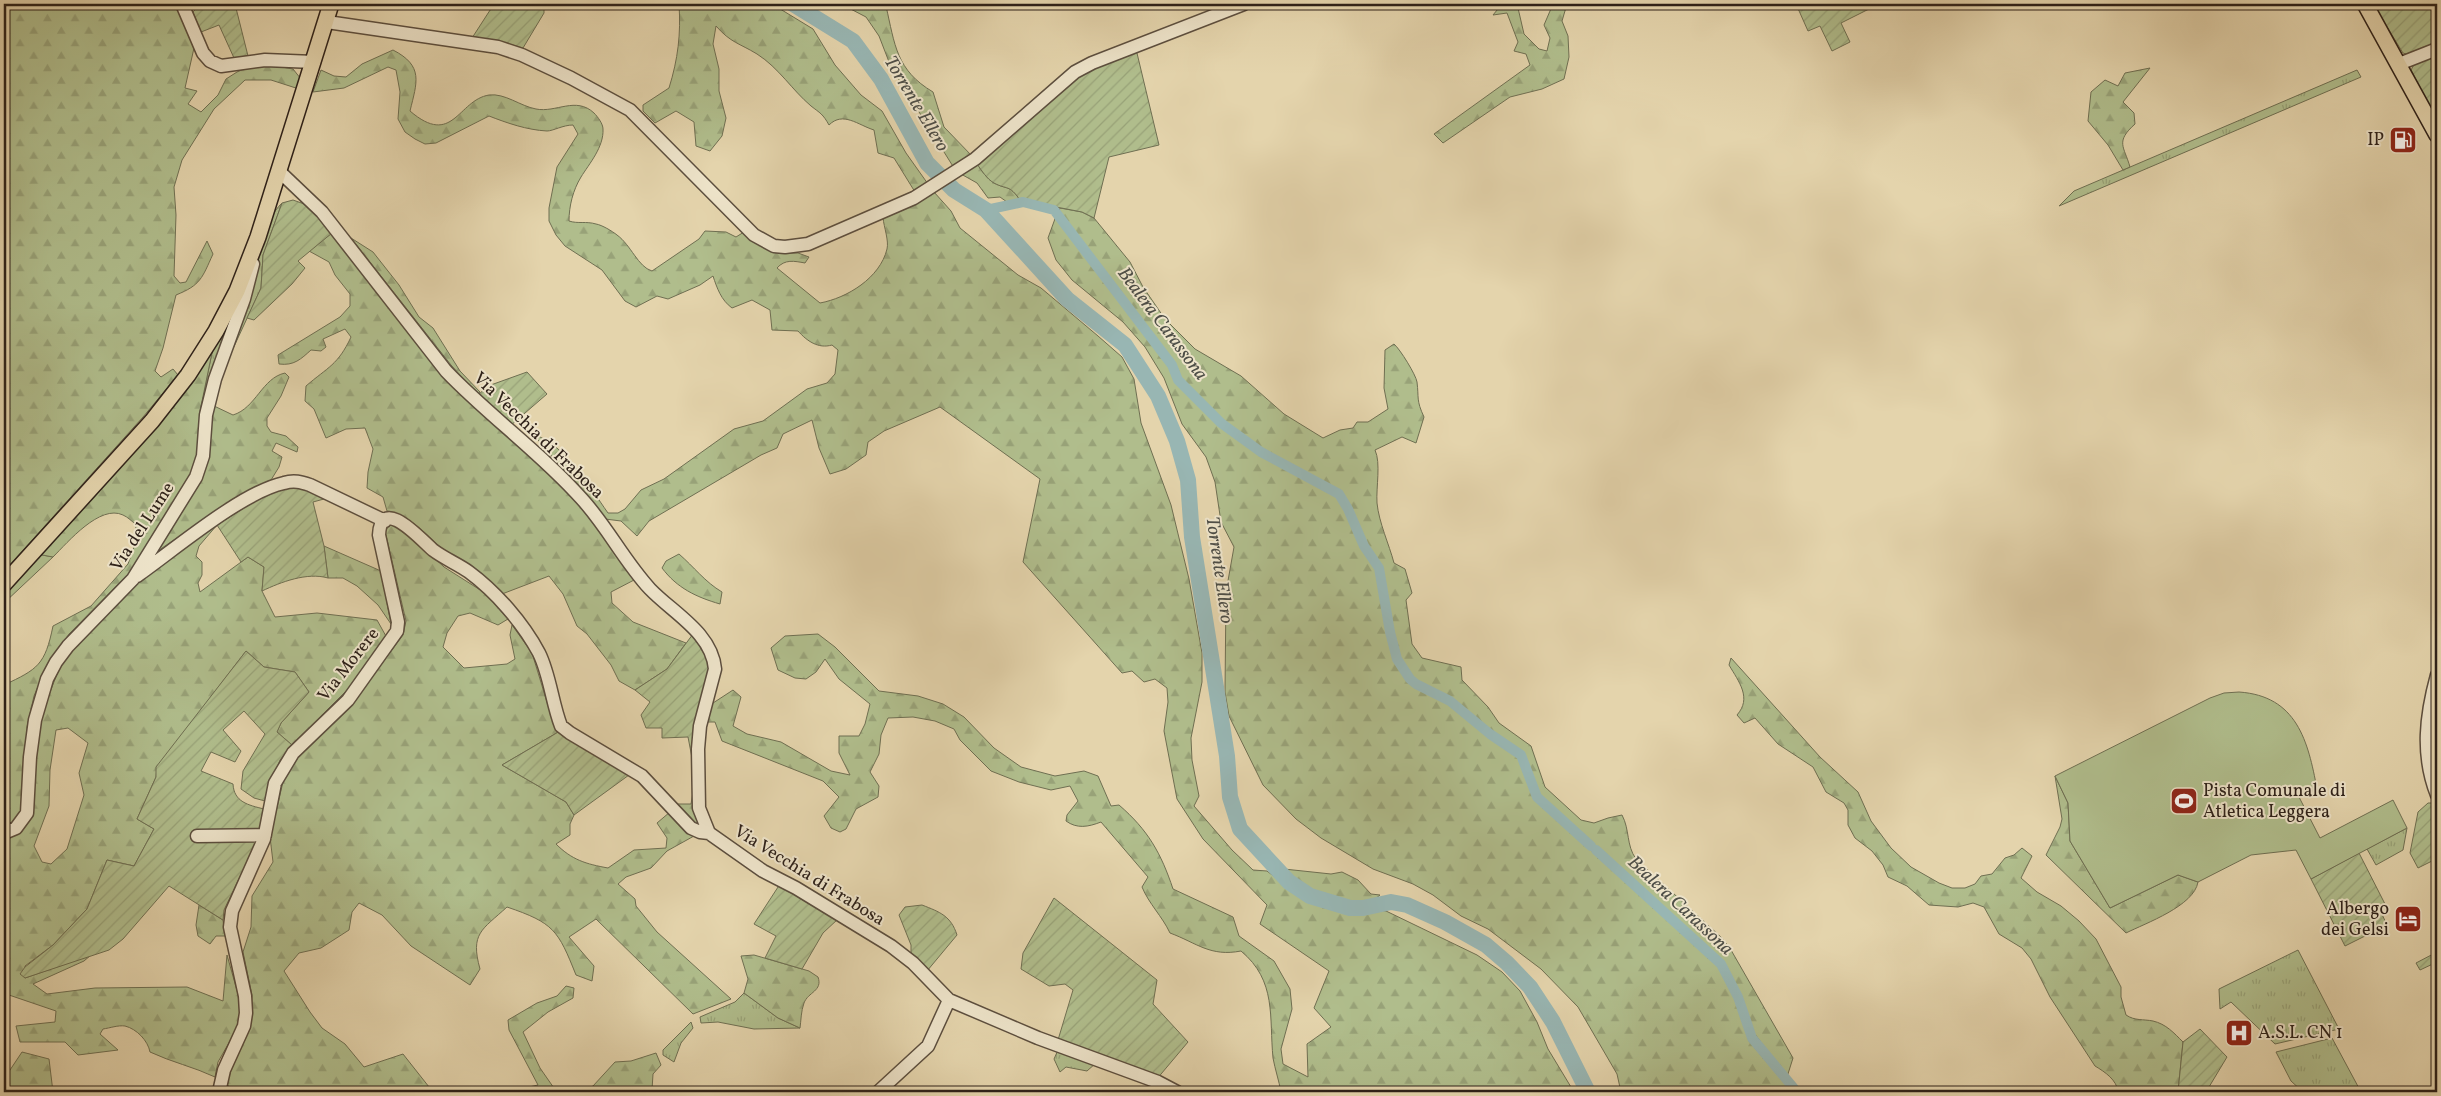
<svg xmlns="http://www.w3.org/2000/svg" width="2441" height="1096" font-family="Vollkorn,serif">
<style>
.grass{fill:url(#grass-tufts);stroke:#6f6f52}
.forest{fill:url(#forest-firs);stroke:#6f6f52;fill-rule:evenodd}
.garden{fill:url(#garden-furrows);stroke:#6f6f52}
.pitch{fill:#b0bd8c;stroke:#6f6f52}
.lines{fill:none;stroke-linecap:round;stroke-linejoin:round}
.canal{stroke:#98b6b3;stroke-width:10}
.river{stroke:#98b6b3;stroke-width:16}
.minor-casing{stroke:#5c4e3e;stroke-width:15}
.major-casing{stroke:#2e2119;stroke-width:18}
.minor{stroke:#ede3c9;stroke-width:12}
.major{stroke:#e4d4ac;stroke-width:15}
.labels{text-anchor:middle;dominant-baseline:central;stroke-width:4;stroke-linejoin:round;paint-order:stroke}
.poi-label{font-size:18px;fill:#2e2119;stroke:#ede3c9;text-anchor:end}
.street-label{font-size:18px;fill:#2e2119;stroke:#ede3c9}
.water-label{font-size:19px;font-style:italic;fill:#4e4e47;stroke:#ede3c9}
</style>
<defs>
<pattern id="grass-tufts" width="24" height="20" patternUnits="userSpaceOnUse" patternTransform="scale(1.25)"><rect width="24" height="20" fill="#b0bd8c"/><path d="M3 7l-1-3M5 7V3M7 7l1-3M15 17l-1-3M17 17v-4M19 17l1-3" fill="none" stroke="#98a278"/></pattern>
<pattern id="forest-firs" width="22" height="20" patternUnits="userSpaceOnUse" patternTransform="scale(1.25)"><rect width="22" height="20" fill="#b0bd8c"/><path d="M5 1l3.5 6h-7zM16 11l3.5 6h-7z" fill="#98a278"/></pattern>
<pattern id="garden-furrows" width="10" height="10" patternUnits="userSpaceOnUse" patternTransform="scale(1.25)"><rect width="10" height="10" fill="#b0bd8c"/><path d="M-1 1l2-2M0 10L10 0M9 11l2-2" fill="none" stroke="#98a278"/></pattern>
</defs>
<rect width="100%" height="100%" fill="#e4d4ac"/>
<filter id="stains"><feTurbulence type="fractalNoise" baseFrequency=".004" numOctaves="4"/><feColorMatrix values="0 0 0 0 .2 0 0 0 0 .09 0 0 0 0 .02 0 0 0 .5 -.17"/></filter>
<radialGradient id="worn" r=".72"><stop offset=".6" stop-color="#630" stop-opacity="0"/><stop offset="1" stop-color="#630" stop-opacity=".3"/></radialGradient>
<path class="grass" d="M2357,70L2361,77L2059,206L2074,191Z
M282,203L263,255L261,288L231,353L212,405C226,364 241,323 253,281C261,257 262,222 282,203Z
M234,312L223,336L200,411L214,343Z
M37,554L53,557L4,603V590Z
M2407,828L2403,850L2376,865L2367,849Z
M2298,950L2339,1029L2275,1044L2231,1002L2220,1009L2219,989Z
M744,993L778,1018L800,1028L754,1029L718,1022L701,1023L700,1017L735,1002Z
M691,1022L693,1028L681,1043L674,1062L663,1055V1050Z
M2332,1038L2361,1092H2303L2291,1081L2276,1052Z
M1058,1050L1096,1063L1087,1071L1066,1067L1060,1072L1054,1059Z"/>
<path class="forest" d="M4,4H176L194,48L185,88L197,91L188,104L201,112L218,95L226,79L237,72L250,66H276L293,69L301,79L299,89L271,80H245L214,109L182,160L174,187L176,215L174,276L180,283L186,282L207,241L213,254C202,278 201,285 176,295L163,348L155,371L161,377L173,369L178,375L143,417L7,568L4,566L6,542L4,538Z
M679,4H772L813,29L835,65L861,95L882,111L906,153L928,184L915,192L894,158L878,153L874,130C858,125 843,111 829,125C823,114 820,113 811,106C792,90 779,68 757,54C739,43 731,43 716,26L713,44L719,69V91L726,118L722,136L710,151L696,146L694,122L676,111L655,123L643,111V105L669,88C678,59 681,34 679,4Z
M837,4H881L886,6C895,45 896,70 933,92L944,127L972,156L954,168L891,67L879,36L866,17L843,5Z
M1502,4H1515L1518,8L1524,34L1539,49L1547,51L1550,38L1544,25L1553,4H1567L1562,21L1568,36L1569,57L1564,79L1542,89L1510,97L1443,143L1434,134L1530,65L1526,54L1514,51L1518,42L1507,13L1493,15Z
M393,50C424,66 417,82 410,111C453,148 458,100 489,95C505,93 520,106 536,109C556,113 576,96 594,113C598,117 603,124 603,129C604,147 589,164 581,177C573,190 569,206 569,221C578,224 586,221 596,224C602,225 612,231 617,235C631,245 638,267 652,271L699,239L705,231L726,232L736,237L744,232L781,253H798L809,257L805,263C794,261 785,259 777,268L820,303C847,298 880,278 887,249C889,241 884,227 883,218L903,210L934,192L951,211L960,228L1018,275L1041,288L1098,336L1122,357L1134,379L1141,423L1171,505L1189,579L1202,653V682L1191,738L1192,760L1199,796L1194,806L1232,850L1253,870L1267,871L1296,893L1336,911L1361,912L1372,909L1386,911L1477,955L1502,972L1520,991L1537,1022L1548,1049L1574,1092H1281C1279,1081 1275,1069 1273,1058C1269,1017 1277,981 1241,951C1210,957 1197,943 1170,933C1162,916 1149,904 1142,887L1148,877L1101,822C1088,827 1077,829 1066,821L1067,815L1078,801L1070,786L1051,790L1019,782L991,771L960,740L954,729L935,721L913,717L888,718L881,735L879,754L870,772L879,786L878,797L856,809L846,829L840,832L831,828L824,816L839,797L823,781L722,741L715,722H705L710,705L733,690L741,697L733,726L747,734L781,742L831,771L850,775L839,753V736H859L865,724L870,704L839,679L825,659L816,672L806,679L795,678L778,670L771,648L785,636L818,634L835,647L879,691L918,696L943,704L964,717L994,748L1021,767L1055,776L1084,771L1098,776L1111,806L1119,805C1148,830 1161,853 1173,889L1233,917L1239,936L1274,961L1290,989L1292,1009L1281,1049L1283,1064L1308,1077L1307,1044L1331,1027L1314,1008L1329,971L1260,924L1267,905L1203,839L1177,799L1164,731L1168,702L1167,688L1155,679L1144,682L1132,671L1122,673L1023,562L1040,479L940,407L884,431L868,442L866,455L846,469L830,474L819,448L812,420L783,434L777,448L761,455L649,521L637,536L621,521L605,519L533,434C567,446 588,485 608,513H618L625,509L641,490L664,479L734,429L763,421L807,389L827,383L835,374L838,350L832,345C818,349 807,341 798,331L772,330L770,310L752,300L732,308C721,300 717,288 713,276L700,285L668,299L657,296L636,307L625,301L602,270L565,246L556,235L549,221V208L557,167L578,134L573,125C563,125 553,131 547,131C527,130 507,123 489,116L436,143L425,144L415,139L405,132L398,119L400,92L396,70L388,67L344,88L313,92L321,70L334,76L346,77L362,64Z
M2150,68L2123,102L2134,113L2135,124C2115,142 2124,146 2130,167L2123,170L2108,145L2088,121L2091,92L2105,80L2118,86L2125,73Z
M977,164C982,171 987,179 994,183C1007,190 1009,184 1020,200L1007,202L1000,197L988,198L977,183L961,174Z
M1060,208L1082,212L1094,218L1130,262L1143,287L1165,319L1195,349L1241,376L1284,414L1323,438L1340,430L1353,428L1357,422H1368L1388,409L1384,388L1385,350L1394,344C1400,349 1416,375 1417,382C1419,398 1416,400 1424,417L1416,443L1402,437L1375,450C1381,463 1376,487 1377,503C1379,523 1389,544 1394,563L1405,569L1412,593L1406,600L1412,644L1422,658L1461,667L1462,680L1488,707L1499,723L1531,746L1545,787L1581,820L1594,823L1608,818L1622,815C1630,830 1626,845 1636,859L1722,938L1731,950L1793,1058L1787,1077L1754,1033L1741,995L1720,959L1540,796L1520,752L1491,733L1452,699L1417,682L1411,677L1399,658L1392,631L1380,567L1366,546L1350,509L1340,494L1261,450L1222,421L1180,380L1173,365L1058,214Z
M1056,216L1170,366L1177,382L1220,425L1263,456L1337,496L1347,511L1364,549L1378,571L1388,629L1396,659L1409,681L1448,702L1488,736L1517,755L1536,800L1718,966L1735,999L1749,1041L1792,1092H1621L1617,1074L1578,1007L1541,969L1488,929L1461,916L1433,895L1413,884L1373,869L1321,838L1296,819L1263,785L1229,716L1225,692L1226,592L1234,547L1221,522L1215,482L1206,457L1182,424L1164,378L1145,347L1123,322L1072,280L1056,260L1048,238Z
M332,233L447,381L569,492L636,579L611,592L612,603L633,622L686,643L667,669L635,690L619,681L611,665L587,634L577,626L563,594L549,576L502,594C483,580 464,567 446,552C429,538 410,514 387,511L383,497L367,488L368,472L373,449L365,428L346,429L326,438L314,409L305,401L306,386C328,367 338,365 351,337L345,329L323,339L326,347L321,351L311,350C301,359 294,366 279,364L278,355L340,317L350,306V294L335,275L329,262L309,251Z
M351,238L373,252L399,285L419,317L433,328L460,371L480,392L478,395L451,365Z
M214,343L200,411L197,461L192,475L136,566L69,634L47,665L34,696L27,727L23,808L13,824L4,828V685C38,669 45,665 53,626L91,606L128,564L135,544L136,524C132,522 128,517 123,515C100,504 68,542 53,557L37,554Z
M285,373L289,377L281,396L267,418V426L271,432L286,436L298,447L297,452L276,443L272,451L282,457L279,467L271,480L234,500L162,548L145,564L179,517L198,484L212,405L233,415C256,408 262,378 285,373Z
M217,525L199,546L196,556L202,562V575L198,583L200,592L248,557L264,567L262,591L275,617L317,613L377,620L387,638L353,684L292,745L277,732L281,723L309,692L295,672L264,667L246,651L157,767L156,777L137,819L154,829L134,866L107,860L87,909L53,945L25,966V978L91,955L84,961L33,984L47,994L95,988L187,987L223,1001L227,955L238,994L240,1014L238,1027L218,1062L215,1077C194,1067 171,1062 150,1052C148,1041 137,1029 125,1026C118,1025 110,1028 103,1029L100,1034L118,1050L78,1055L65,1042H20L16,1026L55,1022L56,1011L9,995L4,988V837L21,829L43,710L59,669L74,647L152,569ZM68,728L88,743L79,773L84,795L67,849L51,864L42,862L34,846L49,806L50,770L56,730Z
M390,525L400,526L444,567L485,593L508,619L498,625L470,613L458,616L447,633L443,647L464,668L507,664L515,659L510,635L512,625L532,653L554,725L560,731L502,765L566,802L574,815L570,824V835L556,844C572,860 586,864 608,868L634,850L666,848L667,838L657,823L670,812L694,836L667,851L651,868L626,877L618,884L635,899L636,906L657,932L731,999L693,1014L596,919L569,937L594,966L592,981L576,975C558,930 554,923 507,907C482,930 470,933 480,969L470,985L411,946L382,915L359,903L352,912L349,930L321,948L299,953L284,971L310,1012L322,1028L345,1044L364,1067L403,1054L433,1092H236L226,1084L230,1067L250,1026L252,995L243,952L251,927L252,896L273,862L270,837L283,782L295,760L356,698L403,635L406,621L385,531Z
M324,546L381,571L391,624L378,605L357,586L343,578H328Z
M679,554C694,567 705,582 722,592L720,604C696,597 677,588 662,568L666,561Z
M1731,658L1820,757L1858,792L1871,821L1891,848L1911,867L1939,883L1952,888H1965L1975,884L1981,876L1992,874L2005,858L2014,855L2022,848L2032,856L2021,878L2037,892L2061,906L2079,921L2096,939L2121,987V997L2126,1015C2135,1021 2143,1019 2153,1021C2166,1024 2174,1033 2183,1042L2178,1092H2118C2117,1080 2105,1072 2095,1066L2050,997L2031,959L2022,948L1999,934L1984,907L1973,903L1958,907L1929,905L1907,886L1888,877L1883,865L1872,851L1855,838L1848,825V810L1844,803L1826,792L1813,767L1778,744L1755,718L1744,723L1737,715C1752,698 1739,682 1729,665Z
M2055,776L2068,803L2070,841L2110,908L2178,875L2198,882C2194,906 2146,923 2126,933L2046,855L2060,827L2062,819Z
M694,786L701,826L696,825L675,804H691Z
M1284,869L1331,874L1342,872L1358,880L1371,894L1380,895L1374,900L1360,904L1345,903L1334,898L1321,896L1307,890Z
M199,905L223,920L225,936H216L210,944L198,936L196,925Z
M754,955L809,971L818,977C823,991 808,992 804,1003C801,1011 801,1021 800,1028L778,1018L744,993L748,979L741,956Z
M566,986L574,988L573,998L548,1012L523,1032L540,1068L556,1091L564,1092H506L538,1085L509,1030L508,1020L537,1003L557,996Z
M22,1052L49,1059L53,1092H4V1079Z
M656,1053L661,1065L653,1074L652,1090L650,1092H581L593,1086L615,1062L631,1061Z"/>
<path class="garden" d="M200,4H235L248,56L234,58L219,25L201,32L193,12Z
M494,4H544V13L523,48L495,40L472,38Z
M1796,4H1879L1841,23L1850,42L1832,51L1820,26L1808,31Z
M2373,4H2437V44L2406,54L2403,53Z
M1136,49L1159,145L1109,157L1094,218L1082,212L1020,200C1009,184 1007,190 994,183C987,179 982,171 977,164L1071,80Z
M2437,51V122L2411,70L2416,61Z
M293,200L307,205L332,233L298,261L305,268L292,284L254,320L247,318L261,288L263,255L282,203Z
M527,372L547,394L510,426L478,395L488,386Z
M297,486L318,494L324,499L313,502L324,546L328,578C307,572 281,582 262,591L264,567L248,557L241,562L217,525L272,490Z
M693,634L700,643L710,668L693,763L688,737L662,738V728H646L641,715L650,702L635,690L667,669Z
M246,651L264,667L295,672L309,692L281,723L277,732L292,745L280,760L265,801L254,798L241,789L243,771L265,734L244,711L223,730L241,751L235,762L211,752L201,771L233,784C234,802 248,805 264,809L258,839L224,910L223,920L169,886L123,939L109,950L25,978L20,974L25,967L53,945L87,909L107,860L134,866L154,829L137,819L156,777V767Z
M560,731L629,775L574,815L566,802L502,765Z
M2428,803H2433L2437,811V866L2434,860L2418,868L2410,853L2418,812Z
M2359,853L2385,904L2379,908L2387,925L2345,946L2311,879Z
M780,884L838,919L823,933L802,969L765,958L776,936L754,924Z
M1054,898L1157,980L1153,1004L1188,1042L1156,1080L1058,1040L1073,990L1065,984L1049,986L1021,969L1023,953Z
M922,905C940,912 951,916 957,935L927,971L911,956V945L899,915L905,907Z
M2437,952V962L2420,970L2416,963Z
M2200,1029L2227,1057L2206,1092H2178L2183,1042Z"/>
<path class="pitch" d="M2239,692C2297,696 2308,741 2317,789L2299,797L2320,838L2393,800L2407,828L2311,879L2296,850L2251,855L2198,882L2178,875L2110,908L2070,841L2068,803L2055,776L2210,698L2224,693Z"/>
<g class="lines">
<path class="canal" d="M986,210L1023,202L1054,210L1172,365L1178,380L1221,423L1261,452L1339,494L1348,509L1364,546L1379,568L1390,632L1397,659L1410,679L1416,684L1450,701L1490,734L1521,755L1537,797L1591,846
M1596,850L1721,964L1738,997L1752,1038L1797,1092"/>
<path class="river" d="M793,4L853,41L881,79L927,163L954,190L986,210L1067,299L1125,345L1158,396L1177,441L1188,480L1192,537L1227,756L1230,797L1240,829L1289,882L1310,896L1350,908H1363L1391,902L1407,905L1445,922L1486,945L1507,963L1530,987L1553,1022L1588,1092"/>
<g class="minor-casing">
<path id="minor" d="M182,4L203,53L210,61L221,66L265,60L314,62
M327,22L498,47L522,55L571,78L630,110L754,235L774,246L785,247L808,244L914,198L975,159L1075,72L1092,63L1244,4
M2399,64L2437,49
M280,172L322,212L446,371C489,416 540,452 581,498C607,526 624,561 650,589C673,613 712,633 715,669L700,726L698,749L699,808L709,833L763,871L796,888L891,946L913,963L949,1000L1038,1038L1158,1082L1177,1092
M137,576C174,550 242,492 284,483C294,480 301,482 310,485L385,521
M2437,675C2426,715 2421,755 2437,795
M4,833L16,828L27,813L30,757L35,720L47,679L56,662L68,646L133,579L196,477L203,456L206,415L215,379L244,299L253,264
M197,836L265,835
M219,1092L224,1070L244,1026L246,1013L245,996L230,927L232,911L264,839L275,783L293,753L348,700L397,631L398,622L379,535C381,493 423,542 433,550C445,559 458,564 469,572C496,592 523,623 539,653C550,675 552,703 561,726L570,733L642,776L691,828L700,832L709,833
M878,1092L928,1046L949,1000"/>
</g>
<g class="major-casing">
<path id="major" d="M2365,4L2437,135
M4,584L152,421L188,375L216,331L237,291L258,237L331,4"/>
</g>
<use href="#minor" class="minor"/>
<use href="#major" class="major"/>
</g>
<defs>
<g id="fuel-square" transform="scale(1.4375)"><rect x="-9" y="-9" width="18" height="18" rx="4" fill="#8f2418" stroke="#ede3c9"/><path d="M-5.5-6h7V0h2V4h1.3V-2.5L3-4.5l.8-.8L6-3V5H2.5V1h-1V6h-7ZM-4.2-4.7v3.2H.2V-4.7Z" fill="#fff"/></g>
<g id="stadium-square" transform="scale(1.4375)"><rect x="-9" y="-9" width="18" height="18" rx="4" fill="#8f2418" stroke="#ede3c9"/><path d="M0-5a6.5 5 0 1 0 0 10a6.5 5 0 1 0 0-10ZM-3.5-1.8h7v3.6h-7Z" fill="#fff"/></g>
<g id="hotel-square" transform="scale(1.4375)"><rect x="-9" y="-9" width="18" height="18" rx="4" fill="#8f2418" stroke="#ede3c9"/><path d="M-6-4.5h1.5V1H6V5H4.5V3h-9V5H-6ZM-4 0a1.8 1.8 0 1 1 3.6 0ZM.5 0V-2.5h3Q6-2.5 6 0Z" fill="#fff"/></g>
<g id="hospital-square" transform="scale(1.4375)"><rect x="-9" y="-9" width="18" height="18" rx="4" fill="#8f2418" stroke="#ede3c9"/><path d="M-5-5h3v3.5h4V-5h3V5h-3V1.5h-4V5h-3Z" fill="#fff"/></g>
</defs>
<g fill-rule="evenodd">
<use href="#fuel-square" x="2403" y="140"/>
<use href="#stadium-square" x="2184" y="801"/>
<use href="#hotel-square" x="2408" y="919"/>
<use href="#hospital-square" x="2239" y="1033"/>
</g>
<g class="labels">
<g class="poi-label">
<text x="2384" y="140">IP</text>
<text x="2203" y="791" text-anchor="start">Pista Comunale di<tspan x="2203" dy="21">Atletica Leggera</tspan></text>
<text x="2389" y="909">Albergo<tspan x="2389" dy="21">dei Gelsi</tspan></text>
<text x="2258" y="1033" text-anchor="start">A.S.L. CN 1</text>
</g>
<g class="street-label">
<text transform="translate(538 436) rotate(44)">Via Vecchia di Frabosa</text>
<text transform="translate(143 527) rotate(-57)">Via del Lume</text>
<text transform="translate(349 665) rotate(-52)">Via Morere</text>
<text transform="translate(809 876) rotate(32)">Via Vecchia di Frabosa</text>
</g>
<g class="water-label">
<text transform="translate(916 104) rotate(59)">Torrente Ellero</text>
<text transform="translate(1162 324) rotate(53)">Bealera Carassona</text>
<text transform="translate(1219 570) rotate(82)">Torrente Ellero</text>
<text transform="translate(1680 906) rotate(43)">Bealera Carassona</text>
</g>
</g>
<rect width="2441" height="1096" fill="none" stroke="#e4d4ac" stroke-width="20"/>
<rect x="5" y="5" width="2431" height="1086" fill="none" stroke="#2e2119" stroke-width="2.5"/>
<rect x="10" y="10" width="2421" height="1076" fill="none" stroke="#2e2119"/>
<rect width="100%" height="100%" filter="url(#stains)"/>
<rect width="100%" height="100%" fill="url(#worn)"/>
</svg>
